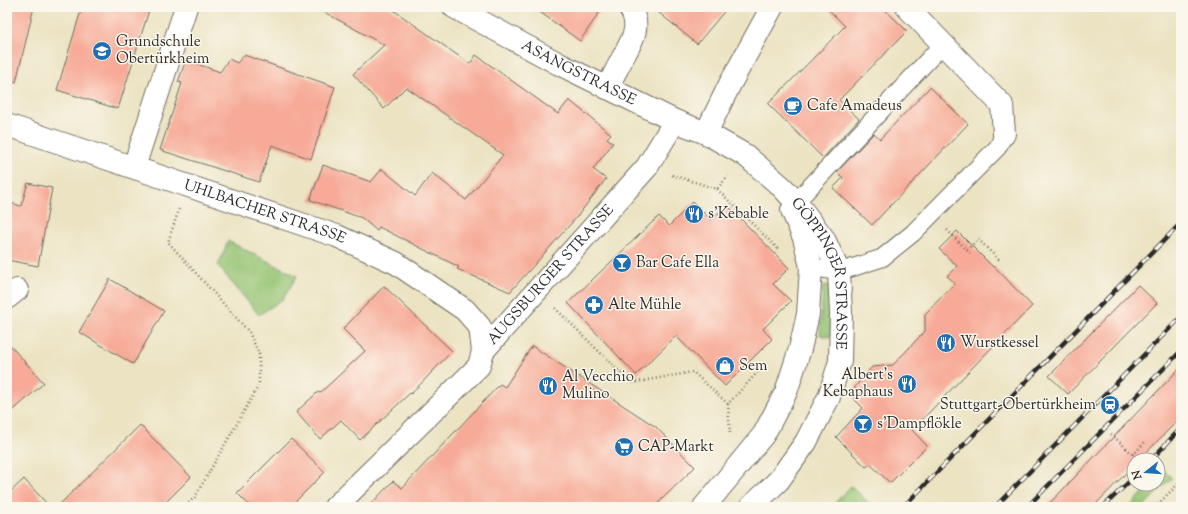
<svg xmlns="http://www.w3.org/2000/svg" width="1188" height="514" font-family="'Sorts Mill Goudy',serif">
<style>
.green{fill:#94c372;stroke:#60774e}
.building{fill:#f7aa97}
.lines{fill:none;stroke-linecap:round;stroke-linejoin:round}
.service-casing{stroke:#6e6b60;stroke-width:19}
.minor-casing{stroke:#6e6b60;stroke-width:24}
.tertiary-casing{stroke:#6e6b60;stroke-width:24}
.path{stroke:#6e6b60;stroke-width:2.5;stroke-dasharray:1 3;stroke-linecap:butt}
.service{stroke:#fff;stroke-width:17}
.minor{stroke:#fff;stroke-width:22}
.tertiary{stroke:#fff;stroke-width:22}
.rail-casing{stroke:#2b2b2b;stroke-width:4.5}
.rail{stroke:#fbf7ec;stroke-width:3;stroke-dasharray:9;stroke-linecap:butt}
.labels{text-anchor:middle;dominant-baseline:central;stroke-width:3;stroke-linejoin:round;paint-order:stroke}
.poi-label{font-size:15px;fill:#2b2b2b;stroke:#fbf7ec;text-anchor:start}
.street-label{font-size:15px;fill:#2b2b2b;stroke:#fbf7ec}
</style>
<rect width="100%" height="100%" fill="#fbf7ec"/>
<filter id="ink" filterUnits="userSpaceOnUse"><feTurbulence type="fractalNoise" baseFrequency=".025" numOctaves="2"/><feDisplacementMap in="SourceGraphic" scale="8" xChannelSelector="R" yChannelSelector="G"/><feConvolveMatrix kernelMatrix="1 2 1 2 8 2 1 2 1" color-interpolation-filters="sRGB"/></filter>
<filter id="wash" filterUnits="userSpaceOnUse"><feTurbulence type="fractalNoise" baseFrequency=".012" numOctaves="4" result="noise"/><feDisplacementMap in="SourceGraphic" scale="16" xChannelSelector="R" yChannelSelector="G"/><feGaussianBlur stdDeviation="0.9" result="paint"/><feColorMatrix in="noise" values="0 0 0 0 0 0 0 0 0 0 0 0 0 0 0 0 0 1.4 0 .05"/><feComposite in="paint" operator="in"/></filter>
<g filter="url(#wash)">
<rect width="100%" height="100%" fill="#ebe3c2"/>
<path class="green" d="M228,241L297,276L283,299L259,315L218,266Z
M830,285L831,337L820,335L823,286Z
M1164,470L1172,478L1143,507H1130L1151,484H1158V477Z
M851,486L873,507H831Z"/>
<g id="blocks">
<path class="building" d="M7,7H34L16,82L7,81Z
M82,7H150L118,109L57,90Z
M315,7H389L470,64L476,55L558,114L569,100L611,134L607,138L613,143L593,169L606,179L576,218L510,292L457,269L459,267L379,227L377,231L362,218L310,200L323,165L371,182L382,169L415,196L432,173L466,200L503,155L406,87L384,109L353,74L384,45Z
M533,7H603L580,41Z
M652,7H728L697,44Z
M826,7H882L907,31L839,100L859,119L823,158L768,104L845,26Z
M244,55L335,87L311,159L272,145L259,182L160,150L182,83L178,82L186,60L220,72L229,59L237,63Z
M930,87L968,124L872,225L833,188L843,178L837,172L874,133L880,139Z
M28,183L52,188L38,266L7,260V202L21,206Z
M693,202L711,220L727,205L789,268L773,284L791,301L763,329L772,339L725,386L676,336L636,375L568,303L659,216L669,226Z
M957,231L993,267L994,266L1032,306L912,430L927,446L890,483L870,464L866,467L836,437L863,408L854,399L855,387L872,367L893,365L925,331V314L955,283L947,276L957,266L939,249Z
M110,279L164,311L133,364L79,332Z
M1138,285L1157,303L1068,394L1049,376Z
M384,286L452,351L411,394L410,393L360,440L341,420L320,439L296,412L318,392L320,393L365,351L343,329Z
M7,342L44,383L7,416Z
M532,346L656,427L695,467L654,507H368L393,481L402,488L500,384L505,387Z
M1181,367V417L1139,460H1134V465L1093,507H1046Z
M140,425L191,477L161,507H57Z
M291,439L325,472L290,507H251L237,493Z
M24,479L50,507H7V495Z"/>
</g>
</g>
<g filter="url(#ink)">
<use href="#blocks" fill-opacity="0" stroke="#6e6b60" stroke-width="1"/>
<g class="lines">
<g class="service-casing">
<path id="service" d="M796,202L943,44
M811,267L839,272L882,258L913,233L998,147L1004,134"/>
</g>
<g class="minor-casing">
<g id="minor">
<path d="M907,7L1002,105L1004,134"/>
<path d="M607,88C612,78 617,69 622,59C631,42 643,26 629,7"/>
<path id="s1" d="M7,125L337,236L396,263L465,310L480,327L483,351"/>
<path d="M134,167L186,7"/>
<path d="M7,298L17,290"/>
<path id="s2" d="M335,507L479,366L483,351L647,167L675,121"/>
</g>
</g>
<g class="tertiary-casing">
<g id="tertiary">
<path id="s3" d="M454,7L559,64L675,121L706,133L745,155L782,187L796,202L824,239L839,272L841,313L840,361L829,397L806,442L779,480L751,507"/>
<path d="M706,133L730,84L772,7"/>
<path d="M704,507L764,434L786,392L800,349L808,314L811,267L804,238L792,210"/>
</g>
</g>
<path class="path" d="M672,175L717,189L728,176
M717,189L778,249
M179,209L168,242L249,332L259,354V385L195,497L184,507
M947,230L970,253
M967,250L978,239L999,260
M555,308L631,383L693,372L728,404L768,361
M728,404L730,433
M1111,434L1126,448L1128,446
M1126,448L1139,460
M1180,454L1181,456
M1133,455L1145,442
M1155,507L1181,481"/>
<use href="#service" class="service"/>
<use href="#minor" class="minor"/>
<use href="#tertiary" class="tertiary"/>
<g class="rail-casing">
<path id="rail" d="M1151,460L1181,428
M903,507L1181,223
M995,507L1181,317
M1027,507L1181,351
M1103,507L1134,477"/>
</g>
<use href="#rail" class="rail"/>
</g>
</g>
<defs>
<g id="school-disc" transform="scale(1)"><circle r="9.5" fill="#1f6fb2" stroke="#fbf7ec"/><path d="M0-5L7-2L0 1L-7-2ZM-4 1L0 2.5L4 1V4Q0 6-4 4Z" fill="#fff"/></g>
<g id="cafe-disc" transform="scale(1)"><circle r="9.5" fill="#1f6fb2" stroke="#fbf7ec"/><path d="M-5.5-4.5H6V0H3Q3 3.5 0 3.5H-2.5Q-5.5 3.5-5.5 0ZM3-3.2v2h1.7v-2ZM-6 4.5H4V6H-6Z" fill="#fff"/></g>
<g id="restaurant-disc" transform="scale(1)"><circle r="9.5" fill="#1f6fb2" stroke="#fbf7ec"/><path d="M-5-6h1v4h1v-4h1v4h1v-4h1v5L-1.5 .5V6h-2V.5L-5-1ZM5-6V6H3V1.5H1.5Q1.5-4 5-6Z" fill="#fff"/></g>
<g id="bar-disc" transform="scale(1)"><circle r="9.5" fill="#1f6fb2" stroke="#fbf7ec"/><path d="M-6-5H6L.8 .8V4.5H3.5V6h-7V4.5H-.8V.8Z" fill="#fff"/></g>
<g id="pharmacy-disc" transform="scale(1)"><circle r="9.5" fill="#1f6fb2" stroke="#fbf7ec"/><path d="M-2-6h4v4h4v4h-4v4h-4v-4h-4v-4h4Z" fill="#fff"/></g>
<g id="shop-disc" transform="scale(1)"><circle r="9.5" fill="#1f6fb2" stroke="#fbf7ec"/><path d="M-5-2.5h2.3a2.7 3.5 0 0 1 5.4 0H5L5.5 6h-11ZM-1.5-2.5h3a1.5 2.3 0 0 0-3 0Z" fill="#fff"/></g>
<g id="station-disc" transform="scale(1)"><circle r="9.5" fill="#1f6fb2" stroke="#fbf7ec"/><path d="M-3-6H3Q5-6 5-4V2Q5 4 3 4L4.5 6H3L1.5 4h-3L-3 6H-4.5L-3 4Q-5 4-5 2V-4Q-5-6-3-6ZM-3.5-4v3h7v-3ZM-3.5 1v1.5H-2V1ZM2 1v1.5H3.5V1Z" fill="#fff"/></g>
<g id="supermarket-disc" transform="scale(1)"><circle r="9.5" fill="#1f6fb2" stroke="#fbf7ec"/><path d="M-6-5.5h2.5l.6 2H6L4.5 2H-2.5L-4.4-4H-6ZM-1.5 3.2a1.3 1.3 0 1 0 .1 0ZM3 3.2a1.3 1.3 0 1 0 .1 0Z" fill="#fff"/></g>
</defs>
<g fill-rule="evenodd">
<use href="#school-disc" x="102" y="51"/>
<use href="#cafe-disc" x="793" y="106"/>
<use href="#restaurant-disc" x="694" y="214"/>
<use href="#bar-disc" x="622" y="263"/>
<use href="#pharmacy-disc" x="594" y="305"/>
<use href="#restaurant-disc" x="946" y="343"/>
<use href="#shop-disc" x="725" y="366"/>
<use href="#restaurant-disc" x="907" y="384"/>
<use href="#restaurant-disc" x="548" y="386"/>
<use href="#station-disc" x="1110" y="405"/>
<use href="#bar-disc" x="863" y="424"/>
<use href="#supermarket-disc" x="624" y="447"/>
</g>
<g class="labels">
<g class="poi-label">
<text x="116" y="42">Grundschule<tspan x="116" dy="17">Obertürkheim</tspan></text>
<text x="807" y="106">Cafe Amadeus</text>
<text x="708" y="214">s'Kebable</text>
<text x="636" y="263">Bar Cafe Ella</text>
<text x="608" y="305">Alte Mühle</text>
<text x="960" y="343">Wurstkessel</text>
<text x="739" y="366">Sem</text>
<text x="893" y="375" text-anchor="end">Albert's<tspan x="893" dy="17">Kebaphaus</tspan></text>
<text x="562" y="377">Al Vecchio<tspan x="562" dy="17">Mulino</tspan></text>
<text x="1096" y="405" text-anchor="end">Stuttgart-Obertürkheim</text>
<text x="877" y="424">s'Dampflökle</text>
<text x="638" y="447">CAP-Markt</text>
</g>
<g class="street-label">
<text stroke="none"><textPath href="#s3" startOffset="141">ASANGSTRASSE</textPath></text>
<text stroke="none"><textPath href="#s1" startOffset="272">UHLBACHER STRASSE</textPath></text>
<text stroke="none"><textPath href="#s2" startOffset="319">AUGSBURGER STRASSE</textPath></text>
<text stroke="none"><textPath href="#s3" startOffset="475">GÖPPINGER STRASSE</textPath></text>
</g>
</g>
<rect width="1188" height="514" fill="none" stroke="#fbf7ec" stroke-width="24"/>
<g transform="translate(1146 472) rotate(253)"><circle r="19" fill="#fbf7ec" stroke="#a8a59f"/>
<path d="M0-3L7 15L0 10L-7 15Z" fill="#1f6fb2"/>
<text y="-6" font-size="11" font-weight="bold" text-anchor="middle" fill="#2b2b2b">N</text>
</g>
</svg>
